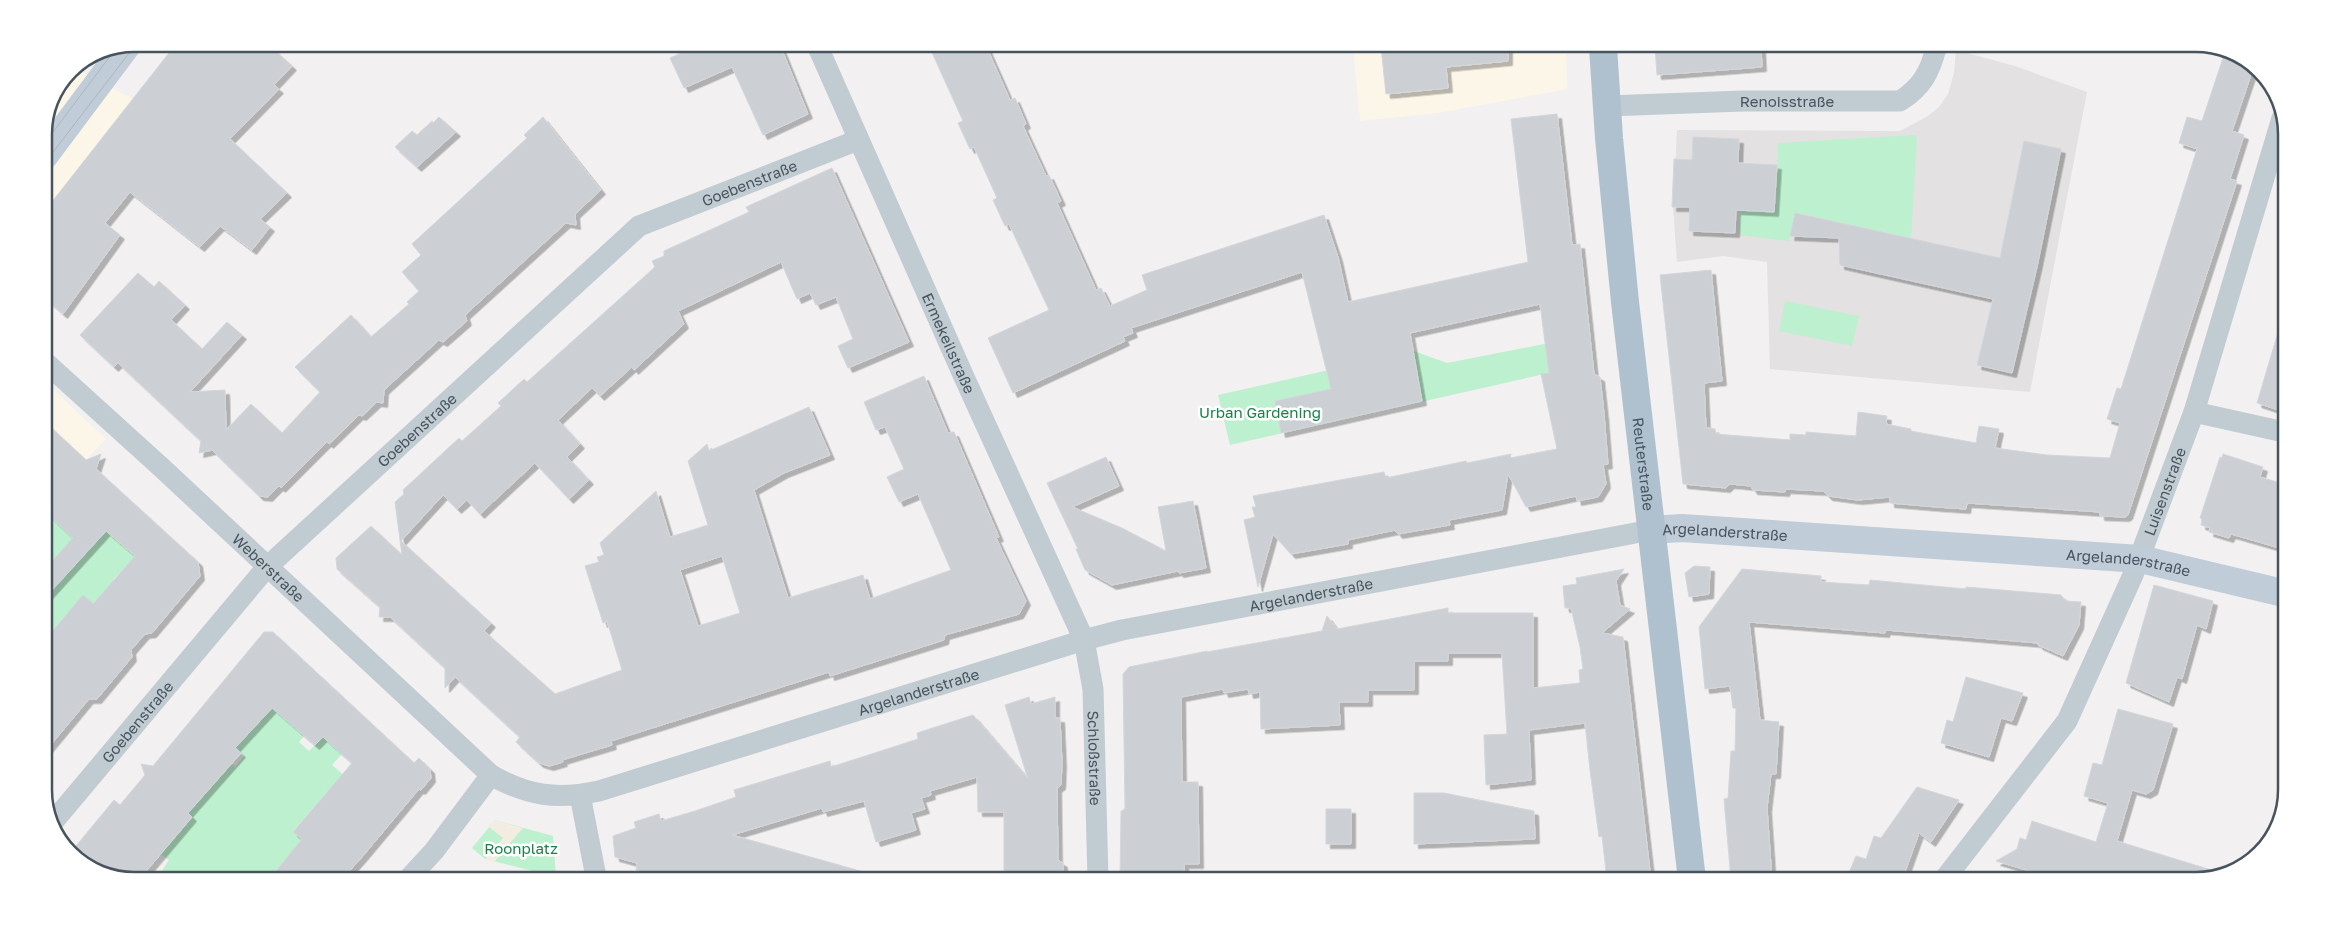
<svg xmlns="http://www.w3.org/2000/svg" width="2330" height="925" font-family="'Golos Text',sans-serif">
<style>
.commercial{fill:#fcf6e9}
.education{fill:#e3e1e2}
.green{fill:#bdf0cf}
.sand{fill:#f3ece0}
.building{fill:#cccfd4;stroke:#d3d6db;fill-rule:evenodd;filter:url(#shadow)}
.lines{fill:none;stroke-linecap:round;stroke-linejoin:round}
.street{stroke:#c0cbd2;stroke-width:21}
.secondary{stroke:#c0ccd7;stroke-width:28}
.primary{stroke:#afc1cf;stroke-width:28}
.tram{stroke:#b2b5ba;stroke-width:1}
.labels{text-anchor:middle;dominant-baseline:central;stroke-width:5;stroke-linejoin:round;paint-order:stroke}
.street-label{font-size:15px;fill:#47545e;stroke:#fff}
.park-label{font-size:15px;fill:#158246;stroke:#fff}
.rim{fill:none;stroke:#47545e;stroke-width:2.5}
</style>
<defs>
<filter id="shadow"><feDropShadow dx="4.5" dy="4.5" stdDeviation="0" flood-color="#0004"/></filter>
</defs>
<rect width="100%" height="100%" fill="#f2f0f0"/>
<path class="commercial" d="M1353,47H1566L1567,89L1438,113L1360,121Z
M74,68L133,99L123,112L163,196L152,210L119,184L114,191L124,200L112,215L100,205L93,214L120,235L111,247L78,223L73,260L44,292V129L71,70Z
M44,381L106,439L44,503Z"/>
<path class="education" d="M1956,50L2015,66L2087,92L2030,392L1770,369L1767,262L1723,256L1677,262L1673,207L1677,130L1900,131L1928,116L1939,107L1948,94L1954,73Z"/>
<path class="green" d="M1917,135L1911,238L1796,213L1789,241L1739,235L1740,206H1776L1778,143Z
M1785,301L1859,316L1852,346L1779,331Z
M1590,335L1593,363L1230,445L1218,395L1414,351L1447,363Z
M55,491L49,515L61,527L79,507L91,519L48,566L44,562V503Z
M106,531L142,560L133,570L127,565L113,580L119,605L103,592L93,604L89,601L63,618L53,630L60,667L44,656V580L53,587Z
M271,687L296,729L304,736L299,742L309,751L323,737L342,754L332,765L359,788L335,783L293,831L302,839L271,877L163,876L160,874L169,860L148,845H169L192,818L184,810L198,802L231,763L235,767L244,756L228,742Z
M495,820L553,836L556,877L485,859L472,848Z"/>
<path class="sand" d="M495,820L523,828L494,862L485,859L503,838L489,827Z"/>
<path class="building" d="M176,44H268L292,66L274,85L279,89L230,139L287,193L260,219L270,227L252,250L220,226L200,247L130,192L105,223L120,235L63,314L44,297V212Z
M699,45H780L808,114L763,135L732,67L684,88L670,58Z
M929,46H986L1010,100L1015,98L1026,124L1023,126L1046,176L1049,175L1061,201L1057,203L1096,290L1101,288L1110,306L1147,290L1142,275L1324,215L1338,257L1348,302L1528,262L1511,119L1557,114L1572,245L1580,244L1594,374L1600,377L1604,414L1608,464L1603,465L1606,484L1598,497L1577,501L1576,496L1526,507L1508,474L1502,510L1449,520L1450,525L1398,534L1395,530L1348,540V544L1291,554L1273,534L1258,587L1244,520L1255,517L1252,507H1256L1253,496L1384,472L1386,478L1466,461L1467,463L1511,454L1510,458L1557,449L1541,374L1549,373L1540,304L1410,333L1422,401L1281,433L1275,401L1331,389L1302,272L1131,328L1133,333L1123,337L1125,341L1013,393L988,338L1049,310L1009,224L1005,226L993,200L997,198L974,147L970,149L958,123L963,121Z
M1381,47H1508V61L1446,67L1448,88L1386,94Z
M1655,47L1761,48L1762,67L1657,75Z
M2226,49L2253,69L2232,131L2244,135L2230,179L2237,181L2128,515L2125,517L2100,516V512L1967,503L1966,509L1937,507L1890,503V497L1858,500L1828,496L1823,491L1786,489L1785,492L1753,490L1751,486L1741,485L1730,484L1726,488L1683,484L1660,275L1711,270L1722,381L1704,383L1706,428L1715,429L1716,434L1790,440V434L1806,435V432L1856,436L1858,412L1887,416L1886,424L1911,429V431L1976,443L1979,426L1999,429L1995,448L2047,455L2110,458L2120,423L2107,419L2117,388L2121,389L2197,149L2179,143L2187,117L2202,121Z
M439,117L456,132L417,167L395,147L412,131L417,135L432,121L433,123Z
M543,117L601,190L575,214L576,225L566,223L465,315L467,321L443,342L439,340L384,390L383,403L377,402L362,416L359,415L329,444L327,442L281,488L279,486L268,497L259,496L212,450L199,453L201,441L118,363L114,367L80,335L138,273L154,287L159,281L185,305L171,320L202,349L227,322L242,335L190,392L225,390L226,430L251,404L282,433L320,392L295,367L351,315L371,337L409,304L407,302L419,291L402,272L421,255L412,244L527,138L524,135Z
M1693,137L1739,139L1738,163L1777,165L1774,212L1736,210L1735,233L1689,231L1690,207H1672L1674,159L1692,160Z
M2024,141L2061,149L2037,267L2012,373L1977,365L1993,299L1840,265L1839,238L1790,236L1795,213L2000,258Z
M832,168L909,342L848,368L838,346L853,339L836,297L816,305L810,293L797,299L781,262L678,311L684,324L634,370L632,367L600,396L592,388L558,420L580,444L567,457L589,480L569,499L535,463L480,514L467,500L457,509L443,495L401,541L491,623L484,631L555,694L622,670L607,621L603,623L585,566L599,562L597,557L604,555L600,543L656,491L670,537L708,525L688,461L707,444L709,451L809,407L830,455L784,473L754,490L788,598L863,575L870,599L951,570L918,494L899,502L887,477L904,469L885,427L876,430L864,402L924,376L948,433L954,432L999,537L996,538L1026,601L1019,614L945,635L944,640L830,676L829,672L611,741L612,745L562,760L563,762L549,766L539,763L516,742L520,737L455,677L445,688V668L390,617H379L380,607L337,569L336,558L371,526L402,555L395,502L404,494L403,490L459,438L462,441L501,406L498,403L524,379L527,382L655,267L652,261L664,256V251L749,212L746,207ZM722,556L740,613L698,626L680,570Z
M2279,329L2285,330L2284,412L2257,403Z
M44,421L86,460L101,454L96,469L198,562L200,576L152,633L145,634L131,650L132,657L97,699H89L44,753V641L83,595L93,604L135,556L106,531L44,599V570L73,538L44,511Z
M2223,454L2263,467L2260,477L2284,484L2283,549L2231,534L2229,538L2209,532L2210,528L2201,525L2202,519L2200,518L2220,457L2222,458Z
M1106,457L1119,486L1072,507L1122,528L1166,551L1158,507L1193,501L1206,568L1179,573L1178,571L1112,585L1085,570L1076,549H1078L1047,483Z
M1694,566L1710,567L1709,594L1689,597L1685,573Z
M1624,569L1616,581L1620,605L1630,609L1602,633L1623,637L1651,880H1607L1602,836L1599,837L1590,770L1585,723L1529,730L1531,780L1486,785L1484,735L1507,734L1502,653H1448V661H1414V690H1368V702H1339L1340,725L1261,729L1260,692L1249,694L1248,689L1224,693L1223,689L1181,697L1182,782H1198L1199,864H1184L1185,879H1120L1121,811L1125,809L1123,674L1129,667L1207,651V652L1322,631L1327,616L1337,629L1448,608V613H1533V688L1580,683L1579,670L1583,669L1580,647L1571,608H1565L1563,586L1577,584L1576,578Z
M1742,569L1821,576V582L1869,585L1870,580L1966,589V587L2061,595L2066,601L2081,602L2079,625L2063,656L2038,645V643L1886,630L1885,633L1749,622L1760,720L1779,722L1776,774H1771L1767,808L1772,880H1731L1724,799L1728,798L1731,751H1735L1736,708H1733L1730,686L1705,689L1699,627Z
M2154,585L2213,601L2206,629L2197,625L2182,679L2177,677L2169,702L2126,683Z
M264,632H273L414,763L419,758L430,769L431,778L421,790L419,789L362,857L344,877H271L302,839L293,832L352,763L323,737L315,745L272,708L235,748L241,753L188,813L192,817L142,876H105L71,852L114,800L120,805L145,775L141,764L153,766Z
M1966,677L2023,693L2012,721L2001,718L1989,757L1941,743L1947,720L1953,722Z
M1029,697L1031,704L1055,697V718H1060L1062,763L1061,785L1057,788L1058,860L1063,863V879L1004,878V812H978L977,777L930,791L931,795L921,798L925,809L911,813L916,830L876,842L864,801L823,812L822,808L732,835L864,872L863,878H691L664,871L663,877L636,870L637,863L615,857L613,836L636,828L634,822L659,814L661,821L695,811L736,797L734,790L830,761L831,767L918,739L917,733L973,715L1028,779L1005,705Z
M2118,709L2173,724L2153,790L2146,794L2132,790L2117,841L2221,873L2196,881H2063L1996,861L2017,849L2020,838L2026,840L2032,821L2096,842L2108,803L2084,796L2093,763L2102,765Z
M1917,787L1959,800L1931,842L1919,833L1905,872L1919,877L1918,881L1846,880L1856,856L1866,859L1874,836L1881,838Z
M1414,793H1444L1534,811L1535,839L1414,844Z
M1326,809H1351V844H1326Z"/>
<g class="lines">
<g class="street">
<path id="s1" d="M817,45L964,377L1084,640L1093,689L1098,879"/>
<path id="s2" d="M1607,106L1743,101H1900C1922,87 1930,72 1936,48"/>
<path id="s3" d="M44,361L162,468L491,775C528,796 557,800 599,791L1084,640L1122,630L1651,530"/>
<path d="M2194,412L2284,432"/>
<path d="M580,795L596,877"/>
<path id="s4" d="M53,822L267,567L639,226L858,140"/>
<path d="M410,877L434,851L491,775"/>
<path id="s5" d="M1943,881L2067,721L2133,575L2194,412L2282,118"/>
</g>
<g class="secondary">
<path d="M44,156L127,45"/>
<path id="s6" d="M1651,530L1682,528L2140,559L2283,593"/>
</g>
<path class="primary" id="s7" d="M1603,47L1609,138L1625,302L1692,880"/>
<path class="tram" d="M44,144L117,47
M44,164L136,44"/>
</g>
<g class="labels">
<g class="street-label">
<text stroke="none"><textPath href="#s2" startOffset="180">Renoisstraße</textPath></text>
<text stroke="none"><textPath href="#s4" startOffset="956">Goebenstraße</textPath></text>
<text stroke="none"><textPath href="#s1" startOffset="326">Ermekeilstraße</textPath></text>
<text stroke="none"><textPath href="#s4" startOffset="536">Goebenstraße</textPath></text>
<text stroke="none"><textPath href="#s7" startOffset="419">Reuterstraße</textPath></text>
<text stroke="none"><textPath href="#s5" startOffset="452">Luisenstraße</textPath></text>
<text stroke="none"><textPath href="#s6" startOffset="74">Argelanderstraße</textPath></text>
<text stroke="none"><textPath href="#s6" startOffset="479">Argelanderstraße</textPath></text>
<text stroke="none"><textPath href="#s3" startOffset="305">Weberstraße</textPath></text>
<text stroke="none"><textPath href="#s3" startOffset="1461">Argelanderstraße</textPath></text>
<text stroke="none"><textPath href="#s3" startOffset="1056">Argelanderstraße</textPath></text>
<text stroke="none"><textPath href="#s4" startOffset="131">Goebenstraße</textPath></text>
<text stroke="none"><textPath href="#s1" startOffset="771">Schloßstraße</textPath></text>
</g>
<g class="park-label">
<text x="1260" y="412">Urban Gardening</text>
<text x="521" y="848">Roonplatz</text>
</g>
</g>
<path d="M0 0H2330V925H0ZM134 52H2196A82 82 0 0 1 2278 134V790A82 82 0 0 1 2196 872H134A82 82 0 0 1 52 790V134A82 82 0 0 1 134 52Z" fill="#fff" fill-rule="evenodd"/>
<path class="rim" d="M134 52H2196A82 82 0 0 1 2278 134V790A82 82 0 0 1 2196 872H134A82 82 0 0 1 52 790V134A82 82 0 0 1 134 52Z"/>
</svg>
